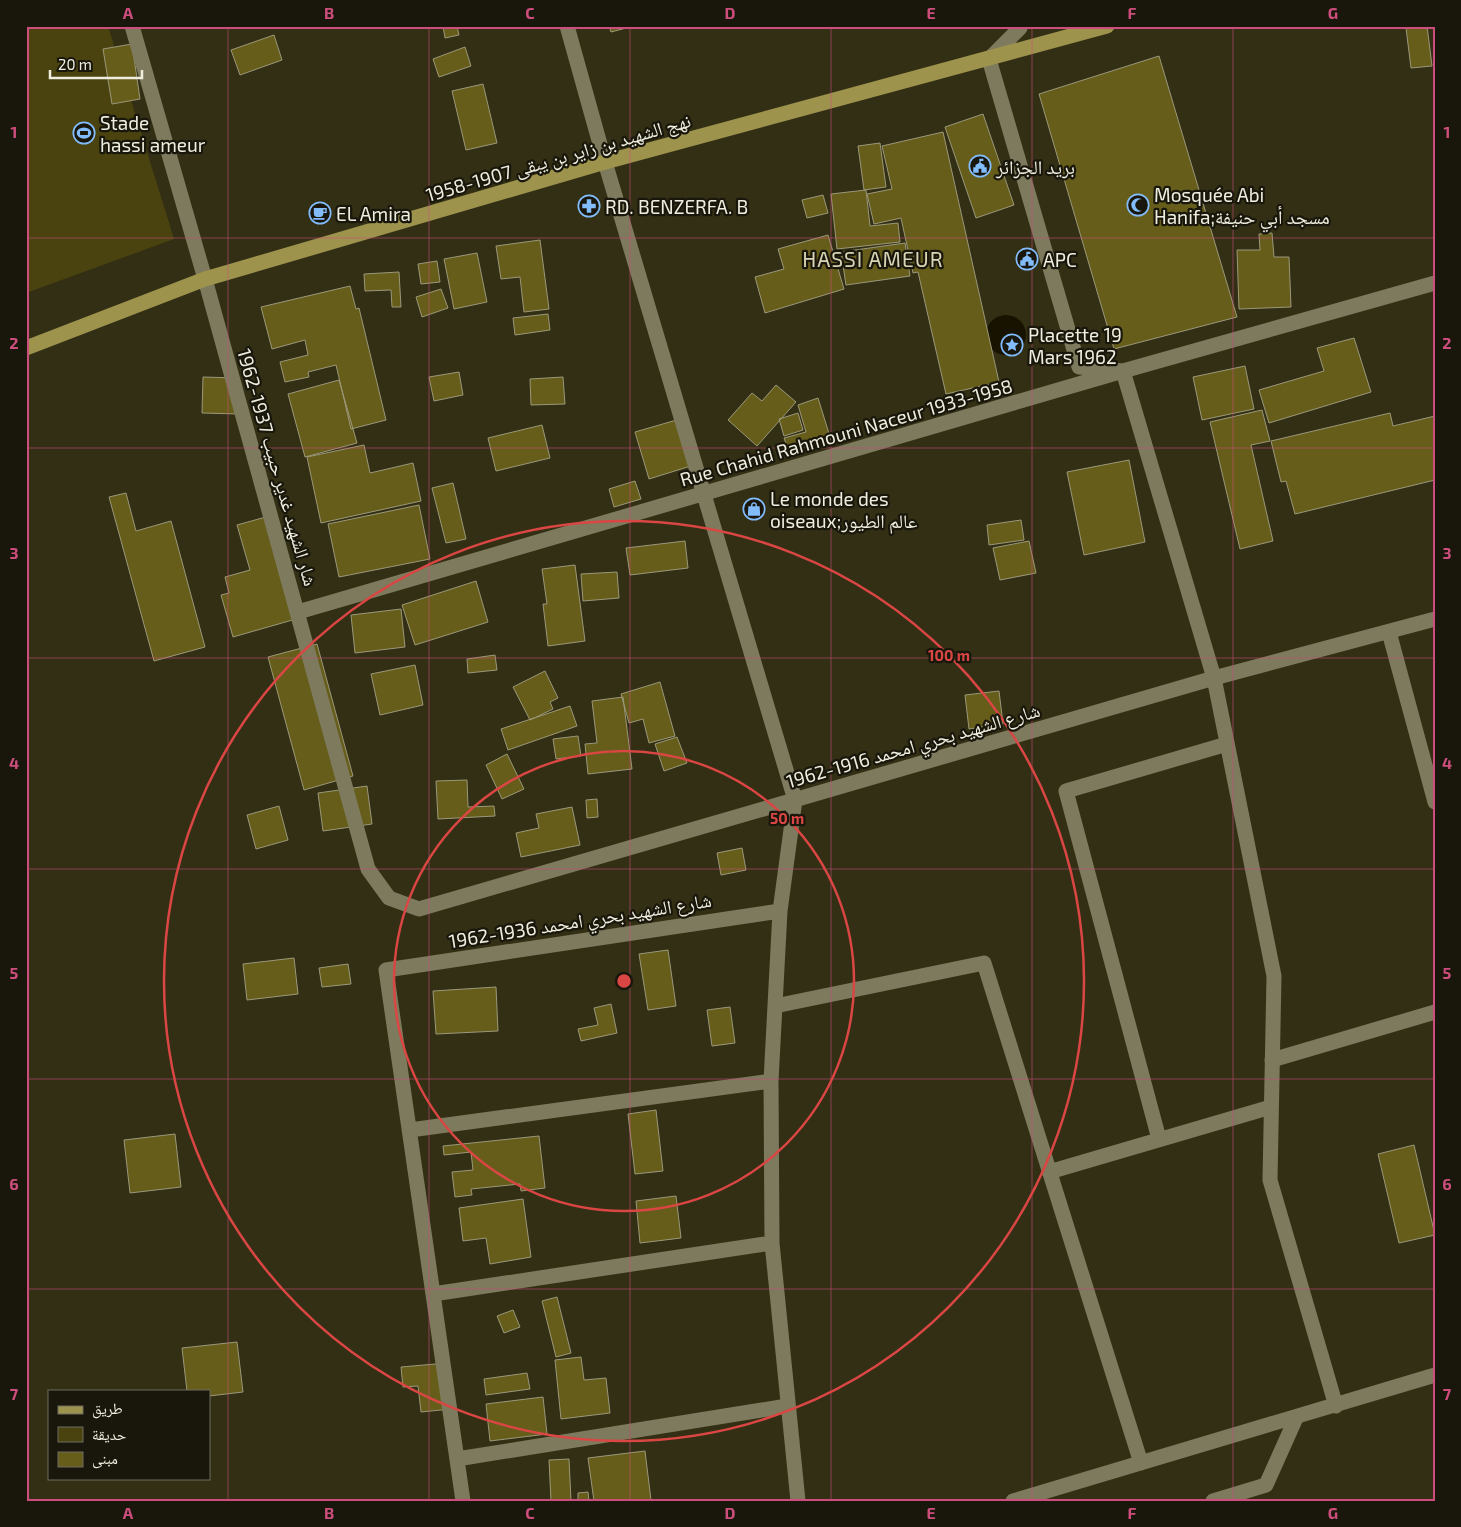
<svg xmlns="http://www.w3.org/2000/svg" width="1461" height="1527" font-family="'Exo 2','Noto Naskh Arabic',sans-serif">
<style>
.green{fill:#4a430f}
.water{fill:#171300}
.building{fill:#665d1b;stroke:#9b987a}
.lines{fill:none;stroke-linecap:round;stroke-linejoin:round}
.minor{stroke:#7e7a5d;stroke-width:15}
.major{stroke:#9d934d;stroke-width:15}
.grid{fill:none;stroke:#cd4e7c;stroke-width:1;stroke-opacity:0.55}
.ring{fill:none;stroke:#da4643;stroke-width:2.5}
.labels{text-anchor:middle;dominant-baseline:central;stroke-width:4.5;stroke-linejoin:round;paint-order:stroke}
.poi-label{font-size:19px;fill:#efeede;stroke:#19170c;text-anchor:start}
.street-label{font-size:19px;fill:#efeede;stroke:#19170c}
.quarter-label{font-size:21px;letter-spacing:1px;fill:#d8d4b5;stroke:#19170c}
.centre{fill:#da4643;stroke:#19170c;stroke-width:2.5}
.ring-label{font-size:15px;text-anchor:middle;font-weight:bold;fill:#da4643;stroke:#19170c;stroke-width:4.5;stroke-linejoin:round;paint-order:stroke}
.neatline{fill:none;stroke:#cd4e7c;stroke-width:2}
.grid-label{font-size:16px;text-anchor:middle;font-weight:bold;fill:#cd4e7c}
</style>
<rect width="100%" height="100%" fill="#332f15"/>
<path class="green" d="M26,26H108L174,239L26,293Z"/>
<path class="water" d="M986 335a20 20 0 1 1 40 0a20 20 0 1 1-40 0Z"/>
<path class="building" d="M443,26H457L459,35L445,38Z
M609,26H634L611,32Z
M1427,26L1432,66L1411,68L1406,28Z
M274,35L282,60L240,75L231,50Z
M132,44L140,99L112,104L103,49Z
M465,47L471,66L439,77L433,59Z
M1159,56L1237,317L1114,349L1039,94Z
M483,84L497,143L466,150L452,91Z
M983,114L1014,205L976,218L945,127Z
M943,132L999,382L946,394L918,272L913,273L901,218L874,224L867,194L892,189L882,146Z
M880,143L886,187L864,190L858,146Z
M866,190L870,226L898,223L900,242L837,249L831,194Z
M823,195L828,213L807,218L802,200Z
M1272,233L1274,257H1289L1291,307L1239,309L1237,250H1260L1259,234Z
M828,235L844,289L765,313L755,277L784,269L778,249Z
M540,240L549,309L524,312L520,277L501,279L496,246Z
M905,243L910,276L846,285L841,252Z
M477,253L487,302L454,309L444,259Z
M437,261L440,282L421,284L418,264Z
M399,272L401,307H392L391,290L365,291L364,274Z
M350,286L356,309L359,308L386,420L351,429L336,365L308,372L309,377L285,382L280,362L308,355L305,340L272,349L261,307Z
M441,289L448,308L422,317L416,297Z
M548,314L550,330L515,335L513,318Z
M1354,338L1371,392L1269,423L1259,390L1324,371L1317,348Z
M1245,366L1254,409L1202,420L1193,377Z
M459,372L463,395L434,401L429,377Z
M203,377L238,378V414L202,413Z
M563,377L565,404L531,405L530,379Z
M339,380L357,443L305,457L288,394Z
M776,385L796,402L757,446L728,420L752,393L762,401Z
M818,398L831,440L789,452L784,438L806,432L798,405Z
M1262,410L1270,441L1251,445L1273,541L1240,549L1210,422Z
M798,413L803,430L784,436L779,419Z
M1390,413L1393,426L1435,416V480L1295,514L1286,481L1281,482L1271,441Z
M680,419L694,465L649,479L635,432Z
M542,425L550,458L496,471L488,438Z
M364,445L370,473L413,463L421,501L321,523L307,457Z
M1129,460L1145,542L1084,555L1067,472Z
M635,481L641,499L614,507L609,489Z
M453,483L466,539L446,543L432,488Z
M126,493L136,531L171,521L205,647L154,661L109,497Z
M419,505L430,559L339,577L328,524Z
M273,515L303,617L233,637L221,595L229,593L225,577L250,570L237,525Z
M1021,520L1024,540L989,545L987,525Z
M685,541L688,568L630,575L626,548Z
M1029,541L1036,573L1000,580L993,548Z
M575,565L585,641L548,646L543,604H547L542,569Z
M617,572L619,598L583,601L581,574Z
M476,581L488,622L415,645L402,605Z
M401,609L405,647L355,653L351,615Z
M317,644L353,776L304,790L268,657Z
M495,655L497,670L468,673L467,659Z
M415,665L423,705L380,715L371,674Z
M545,671L558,698L550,702L553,709L530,720L513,687Z
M660,682L675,736L649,743L643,719L629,723L621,694Z
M999,691L1003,724L969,729L965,695Z
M623,697L632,769L588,774L585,744L597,743L592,701Z
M570,706L577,726L508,750L501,729Z
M578,736L581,756L556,759L553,739Z
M677,737L687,763L664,771L655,744Z
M507,754L524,789L502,799L486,765Z
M467,780L468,807L494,806L495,816L438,819L436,781Z
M367,786L372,824L323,831L318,793Z
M597,799L598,817L587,818L586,800Z
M279,806L288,840L256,849L247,815Z
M572,807L580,845L521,857L516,833L539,828L536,814Z
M742,848L746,870L721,875L717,853Z
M668,950L676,1006L648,1010L639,954Z
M294,958L298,994L247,1000L243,964Z
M348,964L351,984L322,987L319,968Z
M496,987L498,1031L436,1034L433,991Z
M611,1004L617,1033L581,1041L578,1029L598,1025L594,1008Z
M730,1007L735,1043L712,1046L707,1010Z
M656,1110L663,1171L635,1174L628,1114Z
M175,1134L181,1187L130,1193L124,1140Z
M539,1136L545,1188L521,1191L520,1184L471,1189L472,1195L455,1197L452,1172L473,1170L471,1152L444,1155L443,1146Z
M1414,1145L1435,1235L1399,1243L1378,1154Z
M676,1196L681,1238L640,1243L636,1201Z
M523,1199L531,1257L490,1264L486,1238L463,1241L459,1208Z
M557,1297L571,1353L556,1357L542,1301Z
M513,1310L520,1327L504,1333L497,1316Z
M237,1342L243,1392L209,1396V1391H187L182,1348Z
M581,1357L584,1380L606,1378L610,1413L561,1419L555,1360Z
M447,1363L451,1409L421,1412L418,1386L403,1387L401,1367Z
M527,1373L530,1389L486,1395L484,1379Z
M543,1397L547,1434L490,1441L486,1404Z
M645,1451L651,1500L594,1501L588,1458Z
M569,1459L571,1501H551L549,1460Z
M588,1492L589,1501H578V1493Z"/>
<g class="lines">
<path class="minor" d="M132,26L205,279L368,869L389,898L419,909L1214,678L1435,619
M567,26L605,162L795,800L780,911L771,1081L772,1243L798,1501
M1020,26V28L989,59L1079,367L1123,371L1214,678L1274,976L1270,1180L1336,1406
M298,612L1123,371L1435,283
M1389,632L1435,802
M775,1006L984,963L1141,1463
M1272,1060L1435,1012
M410,1130L771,1081
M1159,1139L1066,791L1227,744
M1049,1172L1271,1107
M433,1294L772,1243
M457,1459L787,1406
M463,1501L386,970L780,911
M1013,1501L1435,1375
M1213,1501L1266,1485L1296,1418"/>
<path class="major" d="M26,348L205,279L605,162L1107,26"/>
</g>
<path class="grid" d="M228,26V1501M429,26V1501M630,26V1501M831,26V1501M1032,26V1501M1233,26V1501M26,238H1435M26,448H1435M26,658H1435M26,869H1435M26,1079H1435M26,1289H1435"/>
<g class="ring">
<circle cx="624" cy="981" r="230"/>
<circle cx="624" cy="981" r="460"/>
</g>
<defs>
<g id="stadium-ring" transform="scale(1.125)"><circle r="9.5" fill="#19170c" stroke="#83bcfb" stroke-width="1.5"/><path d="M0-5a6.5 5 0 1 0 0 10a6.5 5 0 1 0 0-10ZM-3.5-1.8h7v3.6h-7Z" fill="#83bcfb"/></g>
<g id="civic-ring" transform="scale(1.125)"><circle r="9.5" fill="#19170c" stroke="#83bcfb" stroke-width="1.5"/><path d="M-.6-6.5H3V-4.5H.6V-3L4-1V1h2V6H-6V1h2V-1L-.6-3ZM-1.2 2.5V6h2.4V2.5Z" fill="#83bcfb"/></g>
<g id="mosque-ring" transform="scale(1.125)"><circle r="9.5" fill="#19170c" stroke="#83bcfb" stroke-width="1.5"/><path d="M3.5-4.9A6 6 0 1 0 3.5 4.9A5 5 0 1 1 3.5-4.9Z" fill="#83bcfb"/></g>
<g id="pharmacy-ring" transform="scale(1.125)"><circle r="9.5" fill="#19170c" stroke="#83bcfb" stroke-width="1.5"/><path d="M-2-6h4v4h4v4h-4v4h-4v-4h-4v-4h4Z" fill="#83bcfb"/></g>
<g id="cafe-ring" transform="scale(1.125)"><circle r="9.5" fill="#19170c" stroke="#83bcfb" stroke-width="1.5"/><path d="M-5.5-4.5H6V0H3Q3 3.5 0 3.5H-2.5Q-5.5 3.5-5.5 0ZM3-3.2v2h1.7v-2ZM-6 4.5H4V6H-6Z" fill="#83bcfb"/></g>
<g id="sight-ring" transform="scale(1.125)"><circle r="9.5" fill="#19170c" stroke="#83bcfb" stroke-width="1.5"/><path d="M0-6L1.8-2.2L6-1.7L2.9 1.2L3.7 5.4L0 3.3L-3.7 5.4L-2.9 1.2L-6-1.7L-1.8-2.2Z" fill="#83bcfb"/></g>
<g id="shop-ring" transform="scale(1.125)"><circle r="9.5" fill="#19170c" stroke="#83bcfb" stroke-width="1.5"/><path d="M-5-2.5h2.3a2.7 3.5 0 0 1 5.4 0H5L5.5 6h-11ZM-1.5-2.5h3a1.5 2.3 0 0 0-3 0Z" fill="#83bcfb"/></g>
</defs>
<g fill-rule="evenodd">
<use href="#stadium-ring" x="84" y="133"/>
<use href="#civic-ring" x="980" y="166"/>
<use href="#mosque-ring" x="1138" y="205"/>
<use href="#pharmacy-ring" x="589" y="206"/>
<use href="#cafe-ring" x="320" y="213"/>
<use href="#civic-ring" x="1027" y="259"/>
<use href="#sight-ring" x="1012" y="345"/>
<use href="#shop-ring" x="754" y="509"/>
</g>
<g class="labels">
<g class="poi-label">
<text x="100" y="122">Stade<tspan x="100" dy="22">hassi ameur</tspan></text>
<text x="996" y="166">بريد الجزائر</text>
<text x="1154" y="194">Mosquée Abi<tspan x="1154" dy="22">Hanifa;مسجد أبي حنيفة</tspan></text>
<text x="605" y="206">RD. BENZERFA. B</text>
<text x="336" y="213">EL Amira</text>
<text x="1043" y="259">APC</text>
<text x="1028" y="334">Placette 19<tspan x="1028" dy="22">Mars 1962</tspan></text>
<text x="770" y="498">Le monde des<tspan x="770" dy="22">oiseaux;عالم الطيور</tspan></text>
</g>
<g class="street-label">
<text transform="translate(558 157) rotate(-16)">نهج الشهيد بن زاير بن يبقى 1907-1958</text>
<text transform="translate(846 432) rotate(-16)">Rue Chahid Rahmouni Naceur 1933-1958</text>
<text transform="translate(278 467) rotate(74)">شار الشهيد غدير حبيب 1937-1962</text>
<text transform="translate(913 745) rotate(-16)">شارع الشهيد بحري امحمد 1916-1962</text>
<text transform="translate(580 920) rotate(-9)">شارع الشهيد بحري امحمد 1936-1962</text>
</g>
<g class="quarter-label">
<text x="873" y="258">HASSI AMEUR</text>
</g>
</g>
<circle cx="624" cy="981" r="8" class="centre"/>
<g class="ring-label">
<text x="949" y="661">100 m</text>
<text x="787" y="824">50 m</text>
</g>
<rect width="1461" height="1527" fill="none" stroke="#19170c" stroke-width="55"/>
<rect x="48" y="1390" width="162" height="90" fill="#19170c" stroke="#6f6d60"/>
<rect x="58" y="1406" width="25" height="8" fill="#9d934d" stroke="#6f6d60"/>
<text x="92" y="1414" font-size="15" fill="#efeede">طريق</text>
<rect x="58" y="1427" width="25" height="15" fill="#4a430f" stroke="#6f6d60"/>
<text x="92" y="1440" font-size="15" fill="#efeede">حديقة</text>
<rect x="58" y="1452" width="25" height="15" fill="#665d1b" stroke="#6f6d60"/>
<text x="92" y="1464" font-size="15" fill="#efeede">مبنى</text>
<path d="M50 70v8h92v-8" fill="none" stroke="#efeede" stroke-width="2.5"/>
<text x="58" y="70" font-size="15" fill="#efeede" stroke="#19170c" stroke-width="4" paint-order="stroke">20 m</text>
<rect x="28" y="28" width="1406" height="1472" class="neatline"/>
<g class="grid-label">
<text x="128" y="19">A</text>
<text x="329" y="19">B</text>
<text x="530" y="19">C</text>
<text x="730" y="19">D</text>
<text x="931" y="19">E</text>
<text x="1132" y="19">F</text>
<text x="1333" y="19">G</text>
<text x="14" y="138">1</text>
<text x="1447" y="138">1</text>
<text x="14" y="349">2</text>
<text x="1447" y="349">2</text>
<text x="14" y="559">3</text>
<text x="1447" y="559">3</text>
<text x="14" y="769">4</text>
<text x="1447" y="769">4</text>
<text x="14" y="979">5</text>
<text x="1447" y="979">5</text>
<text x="14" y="1190">6</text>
<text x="1447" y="1190">6</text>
<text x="14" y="1400">7</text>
<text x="1447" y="1400">7</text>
<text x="128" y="1519">A</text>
<text x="329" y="1519">B</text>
<text x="530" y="1519">C</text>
<text x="730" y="1519">D</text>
<text x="931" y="1519">E</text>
<text x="1132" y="1519">F</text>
<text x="1333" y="1519">G</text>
</g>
</svg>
